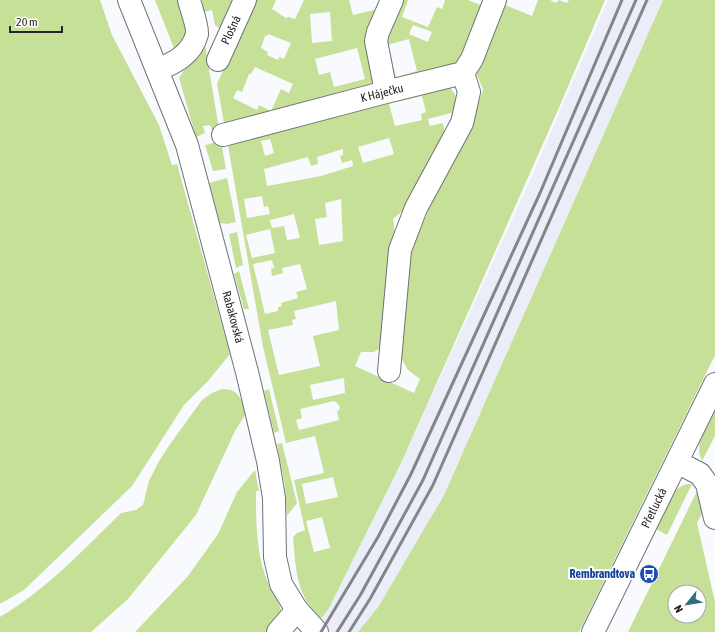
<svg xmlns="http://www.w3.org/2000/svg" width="715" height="632" font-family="'Asap Condensed',sans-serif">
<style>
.built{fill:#ebedf9}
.green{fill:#c6e098;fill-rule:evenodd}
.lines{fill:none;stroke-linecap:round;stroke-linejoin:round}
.minor-casing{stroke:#707175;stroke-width:24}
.major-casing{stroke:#707175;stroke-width:24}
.minor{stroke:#fff;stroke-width:22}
.major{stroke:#fff;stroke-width:22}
.rail{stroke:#848588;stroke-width:3}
.labels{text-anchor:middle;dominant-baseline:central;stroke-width:4;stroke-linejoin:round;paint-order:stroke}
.street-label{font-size:12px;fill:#262628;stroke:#fff}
.transit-label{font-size:12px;font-weight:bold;fill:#164399;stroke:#fff;text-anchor:end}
</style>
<rect width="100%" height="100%" fill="#f9fafe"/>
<path class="built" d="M608,0H663L445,492L412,553L366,632H304L399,468L527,187Z"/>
<path class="green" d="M0,0H100L112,35L159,125L172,165L177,164L230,354L208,381L184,405L132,486L24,590L0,604Z
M155,0H183C188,23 192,33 175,51Z
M202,0H238L223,32L215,25L212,10L204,12Z
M256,0H276L272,9L286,18L289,17L295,19L304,0H349L353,15L382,8L377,83L225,128L217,84ZM330,12L332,41L312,43L310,14ZM268,34L291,43L284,59L279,57L278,60L267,55L268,52L261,48L265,36H267ZM357,48L365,79L334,87L330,72L319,75L315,59ZM255,67L293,84L289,93L281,89L271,111L259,105L257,110L233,98L237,90L242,92L249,74H251Z
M400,0H408L402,17L428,27L437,7L442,9L445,0H468L483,6L465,59L452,68L398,81L390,76L382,46ZM413,25L432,32L428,42L409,34ZM409,39L417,71L396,77L387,45Z
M503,0H507L505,5L532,16L538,0H550L556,3L559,0L567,3L569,0H605L558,110L402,461L329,608L320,620C296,592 296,572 293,537L297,533L305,530L294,480L324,473L315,436L286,443L263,347L227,140L449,87C458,95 456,101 455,112L428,119L430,126L443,123L446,143L411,204L393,219C400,253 386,312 382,347L374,352H361L355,366L414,393L420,379L408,370L400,356L407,261L437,190L472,125L483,89L475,70ZM422,96L426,112L421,114L422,120L395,126L389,104ZM389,138L394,154L363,163L358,147ZM270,139L274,153L265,156L261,141ZM343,149V155L340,156L342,163L352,160L353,166L321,176L267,186L264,169L308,157L311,166L318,164L317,157ZM262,196L264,207L268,206L270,214L247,218L244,199ZM341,199L343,241L319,245L315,219L327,217L325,203ZM294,214L300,238L287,240L284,226L272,228L270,220ZM270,229L275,253L252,258L246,235ZM272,260L274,268L271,269L272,276L283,273L282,268L300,264L307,289L296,292L298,298L281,303L282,306L278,307V311L265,314L253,264ZM336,301L339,330L313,336L320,366L279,375L268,330L293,325L292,320L296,319L294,311ZM344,378L345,393L313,400L310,385ZM334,401L338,404L340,408L337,412L339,420L299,430L296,420L302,418L300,409ZM333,477L338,497L306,504L302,484ZM322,517L330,548L314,552L306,521Z
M663,0H715V355L579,632H358L379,606L444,495Z
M202,43L205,45L219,129L212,130L210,125L203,126L205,133L196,137L179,78Z
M221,141L226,169L213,171L205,145Z
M227,178L236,222L227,224L220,223L209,183Z
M237,232L243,265L236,268L229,234Z
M239,271L249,309H244L234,274Z
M222,389C239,388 243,401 245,415L235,431L196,515L128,599L91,632H0V617C46,590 83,550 121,513L136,510L143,505L149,481L159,461L173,440L202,400L212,393Z
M269,389L279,431L274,433L264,391Z
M715,407V436L702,461C693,442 707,425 715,407Z
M282,443L297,503L287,516L285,486L277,444Z
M255,470L259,491H256C256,520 256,548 265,575C269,588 278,599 282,612L271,632H135L188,576L218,534L237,492Z
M692,484L667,535L656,529C663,513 671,482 692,484Z
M699,487L705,508L697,523L715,602V632H628ZM675,592H699V616H675Z"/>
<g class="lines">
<g class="minor-casing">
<path id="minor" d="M218,60L245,0
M157,70C175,63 192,54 197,34C198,27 191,8 189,0
M386,92L376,41L378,32L392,0
M223,135L386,92L463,73L472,59L495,0
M389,371L400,250L416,208L462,123L469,92L463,73
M677,462L700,474L707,484L715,518
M278,632L297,610
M593,632L715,384"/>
</g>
<g class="major-casing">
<path id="major" d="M129,0L187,145L247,372L268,461L274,498L275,557L281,584L297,610L317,632"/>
</g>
<use href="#minor" class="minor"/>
<use href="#major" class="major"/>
<path class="rail" d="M321,632L378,537L411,474L540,193L622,0
M337,632L361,594L423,480L636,0
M349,632L370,599L433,485L647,0"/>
</g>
<defs>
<g id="bus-disc" transform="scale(1)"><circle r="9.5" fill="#1a4fb4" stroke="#fff"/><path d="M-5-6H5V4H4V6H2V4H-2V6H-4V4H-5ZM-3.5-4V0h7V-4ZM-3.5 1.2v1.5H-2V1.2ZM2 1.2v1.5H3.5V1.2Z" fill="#fff"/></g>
</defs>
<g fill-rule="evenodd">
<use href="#bus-disc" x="649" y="574"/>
</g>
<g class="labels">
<g class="street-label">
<text transform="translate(231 30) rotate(-65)">Plošná</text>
<text transform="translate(382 93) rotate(-14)">K Háječku</text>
<text transform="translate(233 317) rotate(75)">Rabakovská</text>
<text transform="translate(654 508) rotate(-64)">Přetlucká</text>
</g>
<g class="transit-label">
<text x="635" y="574">Rembrandtova</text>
</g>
</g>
<g transform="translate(687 604) rotate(240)"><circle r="19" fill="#ffffff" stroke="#a8a8a9"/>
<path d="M0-3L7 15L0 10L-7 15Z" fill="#2a6f7e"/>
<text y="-6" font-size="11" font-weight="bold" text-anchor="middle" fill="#262628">N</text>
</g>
<path d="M10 26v6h52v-6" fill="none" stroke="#262628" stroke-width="2"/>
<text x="16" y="26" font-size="12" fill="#262628" stroke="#ffffff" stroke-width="3" paint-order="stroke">20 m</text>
</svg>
